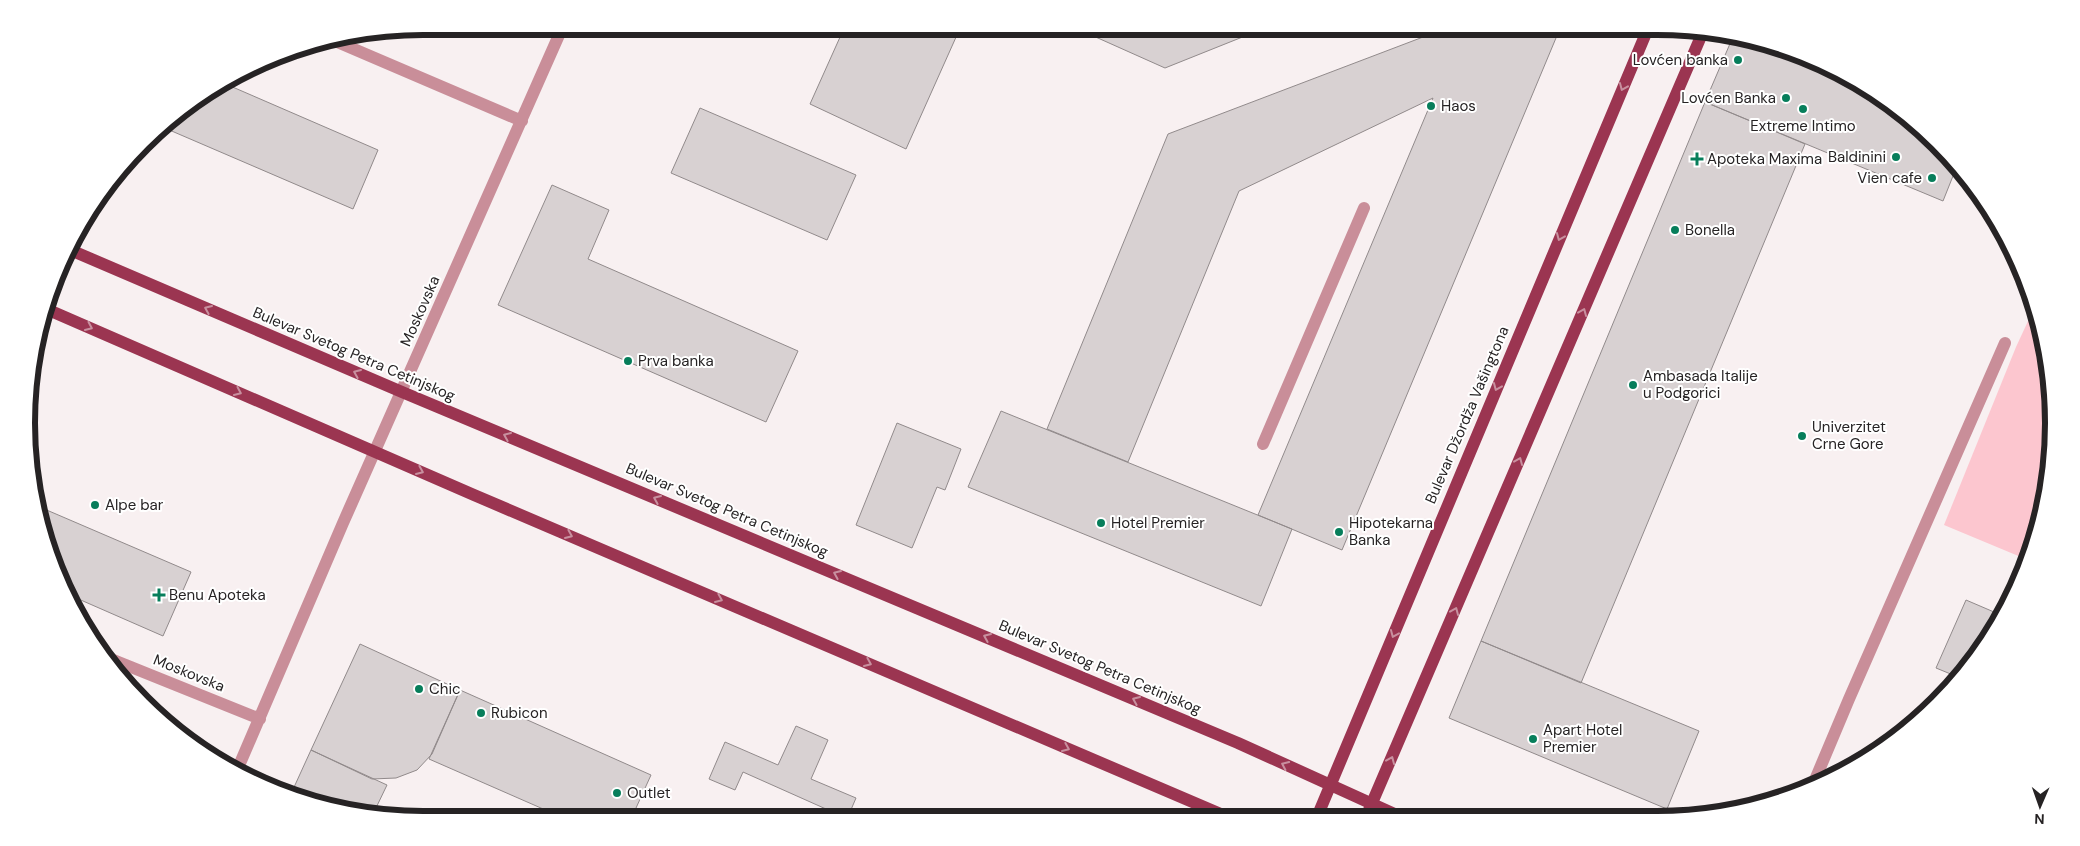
<svg xmlns="http://www.w3.org/2000/svg" width="2080" height="846" font-family="'DM Sans',sans-serif">
<style>
.green{fill:#fcc6cf}
.building{fill:#d8d1d2;stroke:#918a8b}
.lines{fill:none;stroke-linecap:round;stroke-linejoin:round}
.minor{stroke:#c98e99;stroke-width:12}
.major{stroke:#9b3551;stroke-width:12}
.oneway{stroke:#c8909f}
.poi-dot{fill:#077e5b;stroke:#fff;stroke-width:2}
.labels{text-anchor:middle;dominant-baseline:central;stroke-width:4;stroke-linejoin:round;paint-order:stroke}
.poi-label{font-size:15px;fill:#262324;stroke:#fff;text-anchor:start}
.street-label{font-size:15px;fill:#262324;stroke:#fff}
.rim{fill:none;stroke:#262324;stroke-width:6}
</style>
<rect width="100%" height="100%" fill="#f8f0f1"/>
<path class="green" d="M2035,306L2040,320L2053,397L2050,475L2033,550L2028,560L1944,525L2016,347Z"/>
<path class="building" d="M845,26H961L906,149L810,104Z
M1071,26H1270L1165,68Z
M1452,26H1561L1342,550L1258,515L1433,98L1239,191L1128,462L1047,429L1168,134Z
M1732,39L1770,45L1858,81L1918,125L1957,166L1943,201L1705,102Z
M221,82L378,150L353,209L160,126Z
M1705,102L1805,144L1581,683L1481,641Z
M700,108L856,175L827,240L671,173Z
M552,185L609,210L588,259L798,351L766,422L498,305Z
M1001,411L1292,529L1261,606L968,487Z
M897,423L961,449L945,490L937,487L912,548L856,525Z
M35,505L191,572L163,636L67,594L57,575Z
M1966,600L2001,615L1987,644L1958,677L1936,668Z
M1481,641L1699,731L1667,809L1449,718Z
M360,644L460,690L432,754L417,770L396,778L372,779L311,750Z
M460,690L651,775L631,819H566L429,759Z
M796,726L828,740L811,779L856,798L847,819H822L826,809L743,772L735,790L709,779L725,742L778,765Z
M311,750L387,785L374,812L296,799L290,796Z
M553,814L566,819H551Z"/>
<g class="lines">
<path class="minor" d="M335,41L522,121
M1263,444L1364,208
M106,657L260,719
M238,768L343,523L563,26
M1812,787L1849,699L2005,343"/>
<path class="major" d="M68,249L402,392L1238,743L1401,817
M44,308L474,495L1230,818
M1317,817L1649,26
M1366,817L1702,34"/>
</g>
<defs><path id="oneway-chevron" d="M-2-3.5L2.5 0L-2 3.5" fill="none" stroke-width="1.6" stroke-linecap="round" stroke-linejoin="round" transform="scale(1.25)"/></defs>
<g class="oneway">
<use href="#oneway-chevron" transform="translate(1623 87) rotate(113)"/>
<use href="#oneway-chevron" transform="translate(1560 237) rotate(113)"/>
<use href="#oneway-chevron" transform="translate(208 309) rotate(-157)"/>
<use href="#oneway-chevron" transform="translate(1583 312) rotate(-67)"/>
<use href="#oneway-chevron" transform="translate(89 327) rotate(24)"/>
<use href="#oneway-chevron" transform="translate(357 373) rotate(-157)"/>
<use href="#oneway-chevron" transform="translate(1497 387) rotate(113)"/>
<use href="#oneway-chevron" transform="translate(238 392) rotate(24)"/>
<use href="#oneway-chevron" transform="translate(507 436) rotate(-157)"/>
<use href="#oneway-chevron" transform="translate(1519 461) rotate(-67)"/>
<use href="#oneway-chevron" transform="translate(420 471) rotate(23)"/>
<use href="#oneway-chevron" transform="translate(657 499) rotate(-157)"/>
<use href="#oneway-chevron" transform="translate(569 535) rotate(23)"/>
<use href="#oneway-chevron" transform="translate(837 574) rotate(-157)"/>
<use href="#oneway-chevron" transform="translate(719 599) rotate(23)"/>
<use href="#oneway-chevron" transform="translate(1455 611) rotate(-67)"/>
<use href="#oneway-chevron" transform="translate(1394 634) rotate(113)"/>
<use href="#oneway-chevron" transform="translate(987 637) rotate(-157)"/>
<use href="#oneway-chevron" transform="translate(868 663) rotate(23)"/>
<use href="#oneway-chevron" transform="translate(1136 700) rotate(-157)"/>
<use href="#oneway-chevron" transform="translate(1066 748) rotate(23)"/>
<use href="#oneway-chevron" transform="translate(1391 760) rotate(-67)"/>
<use href="#oneway-chevron" transform="translate(1285 765) rotate(-155)"/>
</g>
<g class="poi-dot">
<circle cx="1738" cy="60" r="5"/>
<circle cx="1786" cy="98" r="5"/>
<circle cx="1431" cy="106" r="5"/>
<circle cx="1803" cy="109" r="5"/>
<circle cx="1896" cy="157" r="5"/>
<path d="M1694.5 151.5h5v5h5v5h-5v5h-5v-5h-5v-5h5z"/>
<circle cx="1932" cy="178" r="5"/>
<circle cx="1675" cy="230" r="5"/>
<circle cx="628" cy="361" r="5"/>
<circle cx="1633" cy="385" r="5"/>
<circle cx="1802" cy="436" r="5"/>
<circle cx="95" cy="505" r="5"/>
<circle cx="1101" cy="523" r="5"/>
<circle cx="1339" cy="532" r="5"/>
<path d="M156.5 587.5h5v5h5v5h-5v5h-5v-5h-5v-5h5z"/>
<circle cx="419" cy="689" r="5"/>
<circle cx="481" cy="713" r="5"/>
<circle cx="1533" cy="739" r="5"/>
<circle cx="617" cy="793" r="5"/>
</g>
<g class="labels">
<g class="poi-label">
<text x="1728" y="60" text-anchor="end">Lovćen banka</text>
<text x="1776" y="98" text-anchor="end">Lovćen Banka</text>
<text x="1441" y="106">Haos</text>
<text x="1803" y="126" text-anchor="middle">Extreme Intimo</text>
<text x="1886" y="157" text-anchor="end">Baldinini</text>
<text x="1707" y="159">Apoteka Maxima</text>
<text x="1922" y="178" text-anchor="end">Vien cafe</text>
<text x="1685" y="230">Bonella</text>
<text x="638" y="361">Prva banka</text>
<text x="1643" y="376">Ambasada Italije<tspan x="1643" dy="17">u Podgorici</tspan></text>
<text x="1812" y="427">Univerzitet<tspan x="1812" dy="17">Crne Gore</tspan></text>
<text x="105" y="505">Alpe bar</text>
<text x="1111" y="523">Hotel Premier</text>
<text x="1349" y="523">Hipotekarna<tspan x="1349" dy="17">Banka</tspan></text>
<text x="169" y="595">Benu Apoteka</text>
<text x="429" y="689">Chic</text>
<text x="491" y="713">Rubicon</text>
<text x="1543" y="730">Apart Hotel<tspan x="1543" dy="17">Premier</tspan></text>
<text x="627" y="793">Outlet</text>
</g>
<g class="street-label">
<text transform="translate(420 311) rotate(-66)">Moskovska</text>
<text transform="translate(354 354) rotate(23)">Bulevar Svetog Petra Cetinjskog</text>
<text transform="translate(1467 415) rotate(-67)">Bulevar Džordža Vašingtona</text>
<text transform="translate(727 510) rotate(23)">Bulevar Svetog Petra Cetinjskog</text>
<text transform="translate(1100 667) rotate(23)">Bulevar Svetog Petra Cetinjskog</text>
<text transform="translate(189 673) rotate(22)">Moskovska</text>
</g>
</g>
<path d="M0 0H2080V846H0ZM423 35H1657A388 388 0 0 1 2045 423V423A388 388 0 0 1 1657 811H423A388 388 0 0 1 35 423V423A388 388 0 0 1 423 35Z" fill="#fff" fill-rule="evenodd"/>
<path class="rim" d="M423 35H1657A388 388 0 0 1 2045 423V423A388 388 0 0 1 1657 811H423A388 388 0 0 1 35 423V423A388 388 0 0 1 423 35Z"/>
<g transform="translate(2040 806) rotate(182)" stroke="#ffffff" stroke-width="4" paint-order="stroke">
<path d="M0-4L9 19L0 12L-9 19Z" fill="#262324"/>
<text y="-8" font-size="14" font-weight="bold" text-anchor="middle" fill="#262324">N</text>
</g>
</svg>
